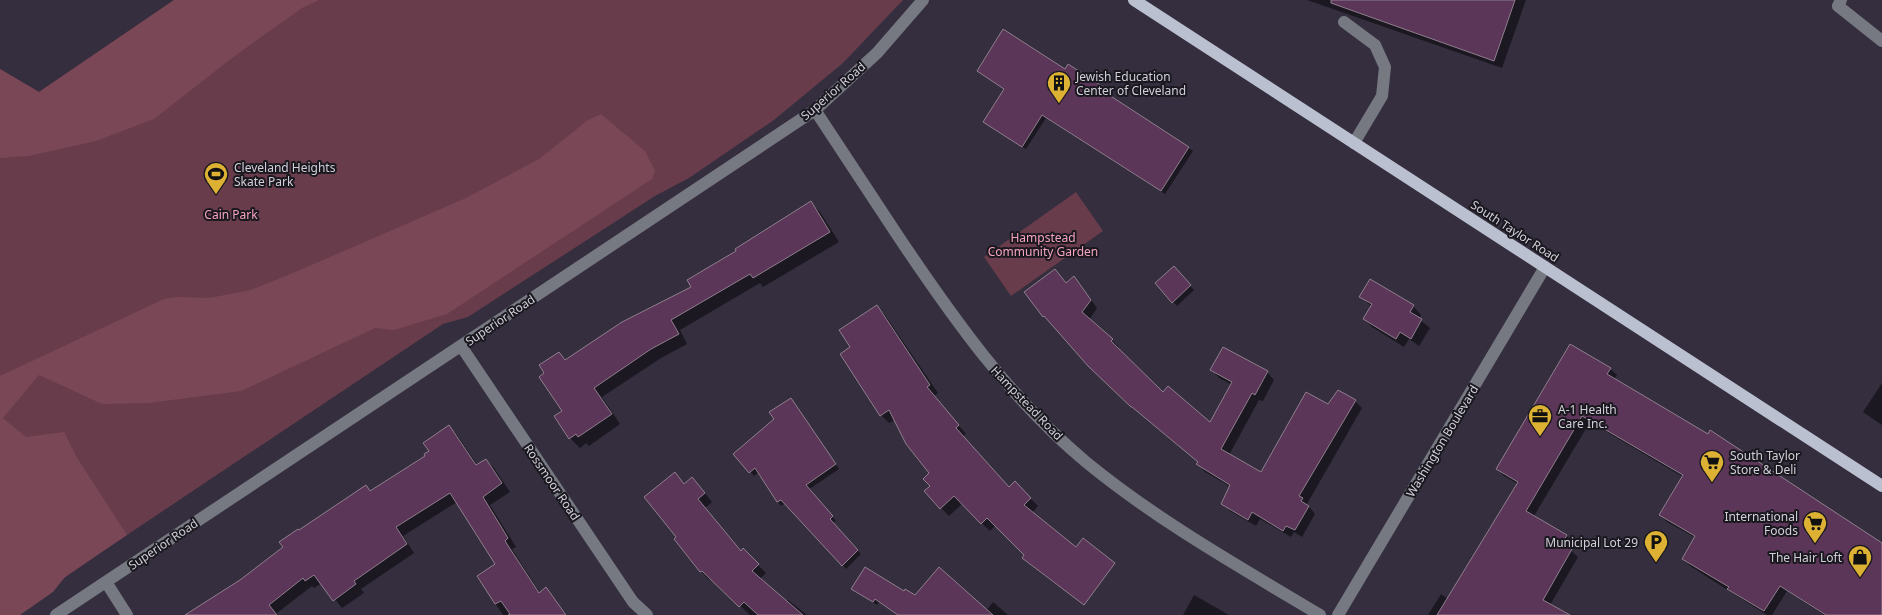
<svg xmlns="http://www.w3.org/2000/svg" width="1882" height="615" font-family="'Noto Sans',sans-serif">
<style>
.green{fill:#683c4a}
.forest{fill:#7a4757}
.shadow{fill:#0007}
.building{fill:#5b3658;stroke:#8f7f8d}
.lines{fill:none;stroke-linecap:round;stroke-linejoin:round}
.minor{stroke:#767981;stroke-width:12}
.major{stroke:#bbc0d1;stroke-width:12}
.labels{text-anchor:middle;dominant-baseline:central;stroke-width:4;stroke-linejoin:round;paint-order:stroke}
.poi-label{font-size:12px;fill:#d3cfda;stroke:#1a181f;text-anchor:start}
.street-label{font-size:12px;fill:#d3cfda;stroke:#1a181f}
.park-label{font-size:12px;fill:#f6a3bd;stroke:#1a181f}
</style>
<rect width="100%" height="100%" fill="#342e3e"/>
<path class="green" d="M174,0H903L843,63L774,120L689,178L655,196L468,317L443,324L100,553L11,615H0V69L39,92Z
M1076,192L1103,231L1011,296L984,257Z"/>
<path class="forest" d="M174,0H319L302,8L232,58L154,119L96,141L29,156L0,158V69L39,92Z
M601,114L645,151L655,171L652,179L447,314L394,330L375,328L241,391L149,403L102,404L39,375L3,418L26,437L64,432L76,456L127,535L65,577L53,592L20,615H0V376L164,299L177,297L209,298L251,290L300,270L466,198L539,159L588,120Z"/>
<path class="shadow" d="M1307,0H1526L1502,68Z
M978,71H1065L1108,91L1111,94L1110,97L1193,151L1165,194L1046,118L1026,149L988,125L1005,90Z
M811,203L820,212L839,242L763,287L760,283L680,330L687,344L661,358L602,397L620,424L589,446L586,443L580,448L570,438L555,416L563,411L546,374L559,353L566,360L693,287L738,251Z
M1174,268L1194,290L1177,306L1156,283Z
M1055,270L1066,284L1074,278L1081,286L1097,308L1089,320L1119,347L1117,349L1163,394L1210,424L1232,385L1219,378L1212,370L1267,372L1274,380L1263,401L1259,400L1229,455L1261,474L1329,406L1355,401L1362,408L1307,504L1315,514L1302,537L1294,532L1291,537L1260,519L1256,526L1230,511L1223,503L1231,487L1205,472L1198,464L1199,462L1140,414L1089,365Z
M1361,297L1413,306L1421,315L1419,319L1430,328L1419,346L1409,339L1404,347L1372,327L1364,319L1372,307Z
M877,307L885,315L938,393L934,396L966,434L963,436L1009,488L1015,483L1038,506L1032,513L1083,556L1058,586L1032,566L1024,558L1026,555L996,525L990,531L962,504L949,516L941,508L931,473L895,420L889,423L881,415L852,347Z
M1610,369L1617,375L1614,380L1882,544V615H1824L1787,591L1772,615H1767L1690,566L1683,559L1696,538L1667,522L1660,515L1683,477L1590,422L1534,516L1567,536L1573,542L1569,549L1578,557L1550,605L1568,615H1428L1441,594L1448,599L1518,484L1504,476L1497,469Z
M1882,383V425L1863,412Z
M791,399L839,469L808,490L836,521L833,523L861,554L846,569L786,503L781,506L778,502L759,472L754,476L734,454L776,419Z
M449,427L457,435L478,466L486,460L494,468L510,492L490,505L516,547L512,549L540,593L546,589L567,615H503L478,577L497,564L457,502L403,536L414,553L361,589L364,593L342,608L322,583L314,588L312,586L277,613L278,615H194L285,547L299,531L366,487L371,492L427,456Z
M675,474L685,485L692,479L700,487L712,502L705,508L741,552L743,550L766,573L760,579L786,602L788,600L807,615H750L711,578L709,580L701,571L676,539L678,538Z
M853,588L904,593L915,597L986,611L993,602L1008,615H899L879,602L877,605Z
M1194,595L1229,615H1183Z"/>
<path class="building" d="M1331,0H1515L1494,61L1331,3Z
M1003,29L1065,69L1068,64L1108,90L1106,93L1189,147L1161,191L1042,115L1022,147L983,122L1004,89L977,71Z
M811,201L830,232L753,278L750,274L671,320L679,334L651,349L594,388L612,414L578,437L576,434L569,439L554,416L562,411L539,377L544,373L539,365L559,352L565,360L622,322L691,287L687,280L736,251L735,249Z
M1174,266L1191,285L1172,303L1155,283Z
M1055,269L1066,283L1074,276L1091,300L1082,312L1113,339L1111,341L1163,392L1168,386L1210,422L1232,382L1210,370L1223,347L1268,371L1255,395L1252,393L1221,449L1261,472L1306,392L1328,404L1338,390L1356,400L1299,496L1303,498L1301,501L1309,506L1295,530L1286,526L1283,531L1252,512L1248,520L1221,504L1230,485L1196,464L1198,462L1132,407H1131L1088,366L1044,316L1043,317L1024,292Z
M1370,279L1414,305L1410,312L1422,319L1411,339L1400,332L1396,339L1363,319L1372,304L1359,297Z
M877,305L930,385L927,387L959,425L956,428L1009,487L1015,481L1031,498L1024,505L1076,547L1083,538L1115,563L1084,605L1022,558L1024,555L987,518L981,524L954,496L940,509L924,491L930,486L923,479L929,473L906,444L889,410L880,416L840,354L850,347L839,330Z
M1570,344L1611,368L1607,374L1708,434L1710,430L1882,543V615H1826L1780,586L1764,611L1727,589L1729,587L1682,559L1695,536L1659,515L1683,475L1582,416L1526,511L1567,535L1562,544L1572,549L1543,600L1570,615H1437L1518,482L1496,469Z
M791,398L836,464L806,485L833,516L830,519L858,550L842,566L781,500L777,502L755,468L749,473L733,454L774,419L769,412Z
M449,425L476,465L486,459L502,483L483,497L508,538L505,541L539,593L546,587L566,615H508L510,614L501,601L495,604L477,576L495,564L450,493L396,527L407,544L354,581L356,584L333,601L314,575L305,581L303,578L269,605L277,615H185L240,580L283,547L279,542L298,529L299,530L366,485L370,491L425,456L424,454L429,451L423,443Z
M675,472L684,484L692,477L705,493L698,499L741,551L743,548L759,564L752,571L803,615H758L744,602L739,607L702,571L700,572L674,539L676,537L644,497Z
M865,567L904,591L905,589L915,595L939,567L993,615H898L875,599L873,602L851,589Z"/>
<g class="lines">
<path class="minor" d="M1841,0L1838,6L1882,41
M1344,22L1375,45L1385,67L1382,96L1354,143
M815,110C843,152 870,194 898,236C953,318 1010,399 1086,462C1158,521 1240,567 1320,615
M461,346L633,602L647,615
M106,582L127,615
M56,615L815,110L877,53L923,0
M1338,615L1545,267"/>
<path class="major" d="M1134,0L1882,486"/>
</g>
<defs>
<g id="building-pin" transform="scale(1.25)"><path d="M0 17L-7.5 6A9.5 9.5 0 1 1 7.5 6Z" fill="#ddb133" stroke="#1a181f"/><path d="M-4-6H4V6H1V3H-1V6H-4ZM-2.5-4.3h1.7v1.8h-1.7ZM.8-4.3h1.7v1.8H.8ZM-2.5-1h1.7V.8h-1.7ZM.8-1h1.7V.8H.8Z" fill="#111"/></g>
<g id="stadium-pin" transform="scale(1.25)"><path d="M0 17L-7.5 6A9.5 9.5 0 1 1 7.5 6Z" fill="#ddb133" stroke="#1a181f"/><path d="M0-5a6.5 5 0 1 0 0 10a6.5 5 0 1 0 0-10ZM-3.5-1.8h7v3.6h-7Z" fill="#111"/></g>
<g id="office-pin" transform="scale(1.25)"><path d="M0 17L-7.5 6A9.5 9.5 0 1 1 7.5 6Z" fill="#ddb133" stroke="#1a181f"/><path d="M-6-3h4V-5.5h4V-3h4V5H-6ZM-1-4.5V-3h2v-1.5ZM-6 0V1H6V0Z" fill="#111"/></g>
<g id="supermarket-pin" transform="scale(1.25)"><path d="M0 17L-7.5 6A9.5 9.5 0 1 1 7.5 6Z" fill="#ddb133" stroke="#1a181f"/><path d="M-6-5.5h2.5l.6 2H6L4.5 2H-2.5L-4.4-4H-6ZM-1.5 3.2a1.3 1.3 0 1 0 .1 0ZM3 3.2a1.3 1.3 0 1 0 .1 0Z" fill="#111"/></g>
<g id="parking-pin" transform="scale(1.25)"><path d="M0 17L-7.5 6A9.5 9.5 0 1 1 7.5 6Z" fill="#ddb133" stroke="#1a181f"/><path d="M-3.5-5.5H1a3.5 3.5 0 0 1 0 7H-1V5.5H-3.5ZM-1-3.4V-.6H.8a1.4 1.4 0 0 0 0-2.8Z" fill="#111"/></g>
<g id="shop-pin" transform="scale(1.25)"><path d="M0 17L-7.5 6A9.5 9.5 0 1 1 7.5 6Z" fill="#ddb133" stroke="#1a181f"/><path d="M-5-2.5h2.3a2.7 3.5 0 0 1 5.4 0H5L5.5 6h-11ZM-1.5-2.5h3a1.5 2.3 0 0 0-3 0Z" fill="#111"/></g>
</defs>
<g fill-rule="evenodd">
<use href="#building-pin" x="1059" y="83"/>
<use href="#stadium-pin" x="216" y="174"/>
<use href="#office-pin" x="1540" y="416"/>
<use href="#supermarket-pin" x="1712" y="462"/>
<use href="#supermarket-pin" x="1815" y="523"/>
<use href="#parking-pin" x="1656" y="542"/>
<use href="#shop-pin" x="1860" y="557"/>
</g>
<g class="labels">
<g class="poi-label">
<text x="1076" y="76">Jewish Education<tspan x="1076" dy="14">Center of Cleveland</tspan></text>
<text x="234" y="167">Cleveland Heights<tspan x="234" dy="14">Skate Park</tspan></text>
<text x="1558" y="409">A-1 Health<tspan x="1558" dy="14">Care Inc.</tspan></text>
<text x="1730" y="455">South Taylor<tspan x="1730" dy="14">Store &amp; Deli</tspan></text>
<text x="1798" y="516" text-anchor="end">International<tspan x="1798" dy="14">Foods</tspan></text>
<text x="1638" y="542" text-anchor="end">Municipal Lot 29</text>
<text x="1842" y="557" text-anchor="end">The Hair Loft</text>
</g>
<g class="street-label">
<text transform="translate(833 91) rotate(-41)">Superior Road</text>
<text transform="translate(1515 231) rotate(33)">South Taylor Road</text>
<text transform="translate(500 320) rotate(-34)">Superior Road</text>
<text transform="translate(1027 403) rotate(46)">Hampstead Road</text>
<text transform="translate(1442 441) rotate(-59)">Washington Boulevard</text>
<text transform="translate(552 482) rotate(56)">Rossmoor Road</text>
<text transform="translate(163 544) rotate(-34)">Superior Road</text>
</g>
<g class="park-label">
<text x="231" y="214">Cain Park</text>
<text x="1043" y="237">Hampstead<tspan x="1043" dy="14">Community Garden</tspan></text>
</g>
</g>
</svg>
